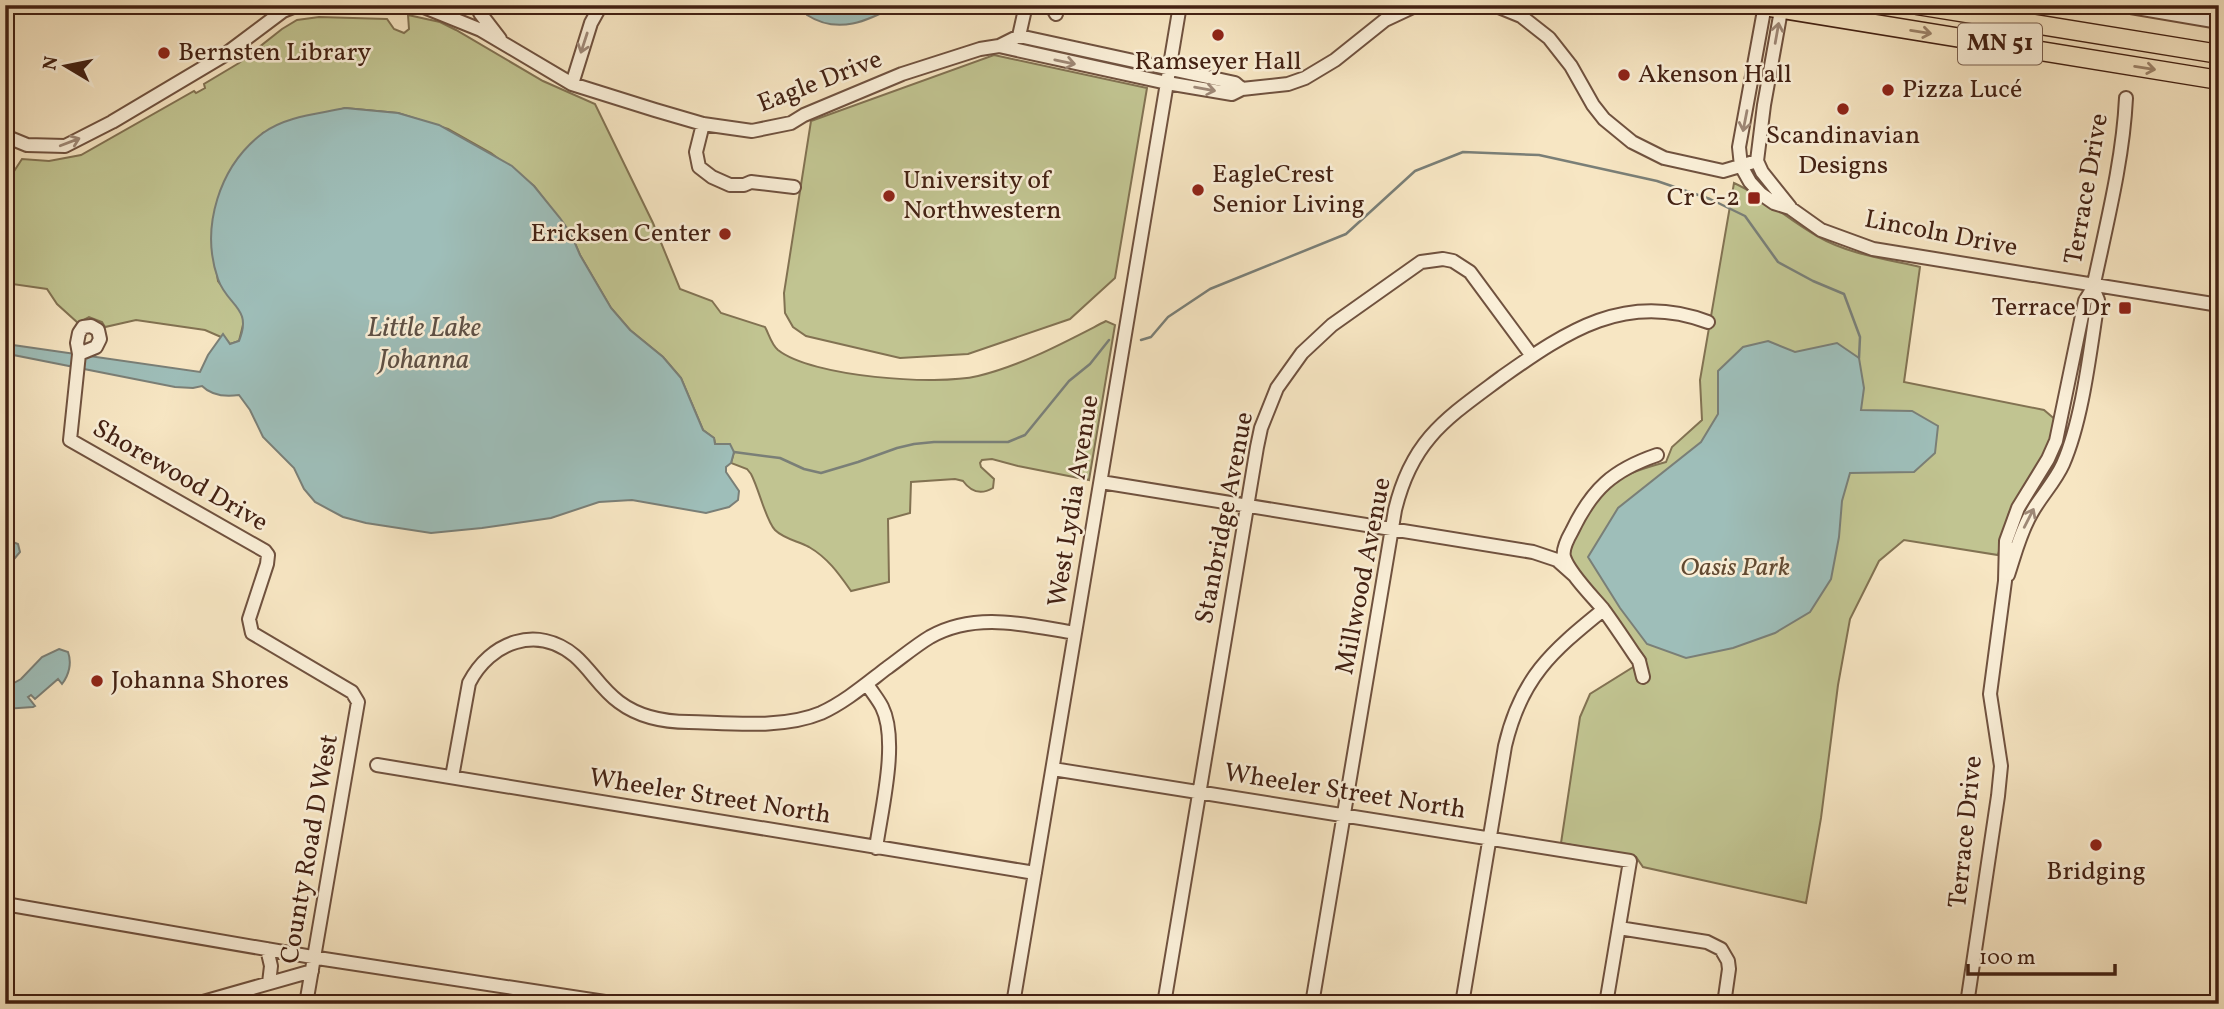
<svg xmlns="http://www.w3.org/2000/svg" width="2224" height="1009" font-family="Vollkorn,serif">
<style>
.green{fill:#c1c491;stroke:#827252;stroke-width:2}
.water{fill:#9ebeb9;stroke:#7a7f77;stroke-width:2}
.lines{fill:none;stroke-linecap:round;stroke-linejoin:round}
.stream{stroke:#7a7f77;stroke-width:2.5}
.minor-casing{stroke:#70523f;stroke-width:16}
.highway-casing{stroke:#432113;stroke-width:21}
.minor{stroke:#faefd8;stroke-width:12}
.highway{stroke:#f7e6c3;stroke-width:18}
.oneway{stroke:#9d846b}
.oneway2{stroke:#9e8876}
.poi-dot{fill:#8f2418;stroke:#faefd8;stroke-width:2.5}
.labels{text-anchor:middle;dominant-baseline:central;stroke-width:5;stroke-linejoin:round;paint-order:stroke}
.shield{fill:#faefd8;stroke:#7a5f4e;stroke-width:2}
.shield-label{font-size:24px;font-weight:bold;fill:#432113}
.poi-label{font-size:26px;fill:#432113;stroke:#faefd8;text-anchor:start}
.street-label{font-size:26px;fill:#432113;stroke:#faefd8}
.park-label{font-size:26px;font-style:italic;fill:#624a32;stroke:#faefd8}
.water-label{font-size:28px;font-style:italic;fill:#5e5045;stroke:#faefd8}
</style>
<rect width="100%" height="100%" fill="#f7e6c3"/>
<filter id="stains"><feTurbulence type="fractalNoise" baseFrequency=".00286" numOctaves="4"/><feColorMatrix values="0 0 0 0 .2 0 0 0 0 .09 0 0 0 0 .02 0 0 0 .5 -.17"/></filter>
<radialGradient id="worn" r=".72"><stop offset=".6" stop-color="#630" stop-opacity="0"/><stop offset="1" stop-color="#630" stop-opacity=".3"/></radialGradient>
<path class="green" d="M408,15L440,22L456,30L543,81L595,104L653,223L680,289L712,301L721,313L765,327C769,334 771,344 778,350C812,377 936,386 978,376C1023,365 1065,342 1106,321L1115,325L1089,480L1018,466L992,459L982,460L980,463L981,467L994,479L993,488C981,495 971,492 963,481L955,479L911,482L910,513L888,519L889,582L851,591C839,574 828,558 809,547C798,541 784,539 775,530C766,521 759,489 751,474L747,469L731,463L734,452L715,444L714,438L703,430L681,378L663,357L630,330L611,308L580,255L571,234L534,186L491,153L448,129L398,113L345,108L263,133L235,163L212,241L218,281L240,310L244,321L239,341L230,344L223,335L221,337L205,330L136,320L105,327L102,322L89,317L78,323L57,304L47,289L5,283V185L22,159L49,161L81,155L194,91L196,93L205,88L204,84L239,63L282,29L297,20L319,17L387,19L394,29L404,33L409,29Z
M994,55L1147,88L1115,278L1070,319L968,354L900,358L806,336L793,327L785,313L784,293L811,121Z
M1734,183C1765,197 1788,220 1817,236C1848,254 1885,259 1920,267L1904,382L2044,410L2057,421L2042,459L2009,513L1998,555L1904,540L1879,561L1850,619L1838,685L1821,818L1806,903L1643,867L1636,857L1561,843L1580,717L1590,694L1646,659L1570,562C1568,545 1572,541 1580,526C1604,482 1619,475 1666,462L1672,447L1702,420L1700,380Z"/>
<path class="water" d="M808,5H897C868,21 838,35 807,15Z
M345,108L398,113L439,125L512,166L534,186L560,218L571,234L580,255L611,308L630,330L663,357L681,378L703,430L714,438L715,444H730L734,452L731,463L726,467V472L739,491L738,500L729,507L706,513L632,500L599,502L551,518L482,528L431,533L366,523L343,517L315,502L304,489L294,468L263,437L250,410L239,395C225,397 212,396 202,386L193,388L175,387L8,354L5,367V341L13,345L200,372L208,355L223,334L230,344L239,341C253,307 227,306 218,279C200,228 219,166 263,133C286,116 318,114 345,108Z
M1768,341L1795,352L1837,343L1859,358L1864,388L1861,410L1912,411L1938,426L1935,453L1914,472L1850,473L1842,501L1839,537L1831,579L1810,612L1775,633L1733,648L1686,658L1647,644L1620,608L1588,557L1618,508L1701,442L1718,414V371L1743,347Z
M5,539L18,544L20,552L5,570Z
M59,649L68,652C72,663 69,675 62,684L58,679L35,699L31,695L28,697L35,706L33,707L5,709V688L21,679L42,657Z"/>
<g class="lines">
<path class="stream" d="M1141,340L1151,337L1168,317L1210,289L1346,234L1415,171L1463,152L1539,155L1657,181L1710,199L1745,216L1778,262L1813,281L1844,294L1860,337L1859,358
M734,452L780,458L804,469L821,473L858,462L897,448L914,444L934,442H1008L1025,435L1069,381L1090,364L1109,340"/>
<g class="minor-casing">
<path id="minor" d="M419,5L481,30L572,84L655,110L703,124L752,131L791,123L804,115L902,74L980,49L999,46L1019,36L1235,83L1242,89
M477,5L480,13L500,39
M1051,5L1056,14
M1494,5L1521,16L1549,38L1571,66L1593,105L1604,119L1632,142L1664,158L1723,171L1757,161
M1765,5L1739,147L1741,166L1750,182L1761,194L1774,203L1790,208L1821,230L1873,249L2219,305
M1782,5L1764,105L1757,161L1762,172L1790,207
M2119,5L2219,22
M1019,36L1026,5
M999,46L1167,83L1232,94L1242,89L1288,84L1305,78L1335,60L1385,20L1417,5
M572,84L591,23L601,5
M703,124L696,152L699,167L712,177L730,185H744L751,182L794,187
M5,136L27,145L65,146L112,122L223,56L283,11L298,5
M79,354L96,347L100,339L98,330L91,326L83,327L79,333L77,343L79,354L70,440L265,551L268,555L267,564L249,619L252,633L352,692L358,702L306,1004
M1101,482L1533,552L1557,560L1575,576
M2008,575C2015,554 2020,533 2031,514C2040,497 2055,482 2063,464C2083,418 2090,350 2098,300L2093,288
M1643,677L1639,661L1634,654C1624,639 1614,624 1603,609C1592,596 1569,573 1564,557C1562,549 1568,538 1572,531C1592,489 1613,470 1657,455
M867,684C871,691 878,699 882,707C899,741 881,811 876,848
M377,765L1035,873
M1053,769L1630,861L1606,1004
M452,777L469,683C490,642 537,624 575,656C591,670 601,689 619,702C639,717 664,722 689,722C730,723 783,729 821,713C845,702 866,684 887,668C901,658 915,646 930,637C976,611 1026,625 1075,633
M5,904L324,959L618,1004
M1619,928L1707,942L1721,949L1728,961L1729,969L1724,1004
M267,949L271,966L269,983
M196,1004L312,971
M1013,1004L1180,5
M1164,1004L1257,447L1261,428L1277,388L1302,353L1332,325L1421,262L1443,259L1453,261L1470,272L1532,356
M1312,1004L1395,510C1412,439 1447,418 1502,377C1567,331 1626,291 1708,322
M1462,1004L1505,746C1521,678 1551,652 1603,610
M1967,1004L1998,796L2001,766L1990,694L2005,581L2006,541L2018,508L2048,459L2056,441L2085,301L2093,288C2106,226 2123,161 2126,98"/>
</g>
<g class="highway-casing">
<path id="highway" d="M1758,5L2219,80
M1917,5L2219,54"/>
</g>
<use href="#minor" class="minor"/>
<use href="#highway" class="highway"/>
</g>
<defs><path id="oneway-shaft" d="M-6 0H5M1.5-3L5.5 0L1.5 3" fill="none" stroke-width="1.6" stroke-linecap="round" stroke-linejoin="round" transform="scale(1.75)"/></defs>
<g class="oneway">
<use href="#oneway-shaft" transform="translate(1921 32) rotate(9)"/>
<use href="#oneway-shaft" transform="translate(2145 68) rotate(9)"/>
</g>
<g class="oneway2">
<use href="#oneway-shaft" transform="translate(1777 33) rotate(-80)"/>
<use href="#oneway-shaft" transform="translate(584 43) rotate(108)"/>
<use href="#oneway-shaft" transform="translate(1065 62) rotate(12)"/>
<use href="#oneway-shaft" transform="translate(1205 89) rotate(10)"/>
<use href="#oneway-shaft" transform="translate(1745 121) rotate(101)"/>
<use href="#oneway-shaft" transform="translate(70 142) rotate(-21)"/>
<use href="#oneway-shaft" transform="translate(2029 518) rotate(-63)"/>
</g>
<g class="poi-dot">
<circle cx="1218" cy="35" r="7"/>
<circle cx="164" cy="53" r="7"/>
<circle cx="1624" cy="75" r="7"/>
<circle cx="1888" cy="90" r="7"/>
<circle cx="1843" cy="109" r="7"/>
<circle cx="1198" cy="190" r="7"/>
<circle cx="889" cy="196" r="7"/>
<rect x="1747" y="191" width="14" height="14" rx="3.5"/>
<circle cx="725" cy="234" r="7"/>
<rect x="2118" y="301" width="14" height="14" rx="3.5"/>
<circle cx="97" cy="681" r="7"/>
<circle cx="2096" cy="845" r="7"/>
</g>
<g class="labels">
<rect class="shield" x="1958" y="23.5" width="84" height="41" rx="5"/>
<g class="shield-label">
<text x="2000" y="44">MN 51</text>
</g>
<g class="poi-label">
<text x="178" y="53">Bernsten Library</text>
<text x="1218" y="62" text-anchor="middle">Ramseyer Hall</text>
<text x="1638" y="75">Akenson Hall</text>
<text x="1902" y="90">Pizza Lucé</text>
<text x="1843" y="136" text-anchor="middle">Scandinavian<tspan x="1843" dy="30">Designs</tspan></text>
<text x="1212" y="175">EagleCrest<tspan x="1212" dy="30">Senior Living</tspan></text>
<text x="903" y="181">University of<tspan x="903" dy="30">Northwestern</tspan></text>
<text x="1740" y="198" text-anchor="end">Cr C-2</text>
<text x="711" y="234" text-anchor="end">Ericksen Center</text>
<text x="2111" y="308" text-anchor="end">Terrace Dr</text>
<text x="111" y="681">Johanna Shores</text>
<text x="2096" y="872" text-anchor="middle">Bridging</text>
</g>
<g class="street-label">
<text transform="translate(820 82) rotate(-21)">Eagle Drive</text>
<text transform="translate(2087 189) rotate(-80)">Terrace Drive</text>
<text transform="translate(1941 234) rotate(11)">Lincoln Drive</text>
<text transform="translate(180 476) rotate(30)">Shorewood Drive</text>
<text transform="translate(1074 501) rotate(-81)">West Lydia Avenue</text>
<text transform="translate(1225 518) rotate(-79)">Stanbridge Avenue</text>
<text transform="translate(1364 576) rotate(-79)">Millwood Avenue</text>
<text transform="translate(1345 792) rotate(9)">Wheeler Street North</text>
<text transform="translate(710 797) rotate(9)">Wheeler Street North</text>
<text transform="translate(1966 832) rotate(-84)">Terrace Drive</text>
<text transform="translate(310 849) rotate(-80)">County Road D West</text>
</g>
<g class="park-label">
<text x="1735" y="568">Oasis Park</text>
</g>
<g class="water-label">
<text x="424" y="328">Little Lake<tspan x="424" dy="32">Johanna</tspan></text>
</g>
</g>
<rect width="2224" height="1009" fill="none" stroke="#f7e6c3" stroke-width="28"/>
<rect x="7" y="7" width="2210" height="995" fill="none" stroke="#432113" stroke-width="3.5"/>
<rect x="14" y="14" width="2196" height="981" fill="none" stroke="#432113" stroke-width="2"/>
<g transform="translate(66 66) rotate(280)" stroke="#faefd8" stroke-width="5" paint-order="stroke">
<path d="M0-5L12 26L0 18L-12 26Z" fill="#432113"/>
<text y="-10" font-size="19" font-weight="bold" text-anchor="middle" fill="#432113">N</text>
</g>
<path d="M1968 964v10h147v-10" fill="none" stroke="#432113" stroke-width="3.5"/>
<text x="1979" y="964" font-size="21" fill="#432113" stroke="#faefd8" stroke-width="5" paint-order="stroke">100 m</text>
<rect width="100%" height="100%" filter="url(#stains)"/>
<rect width="100%" height="100%" fill="url(#worn)"/>
</svg>
